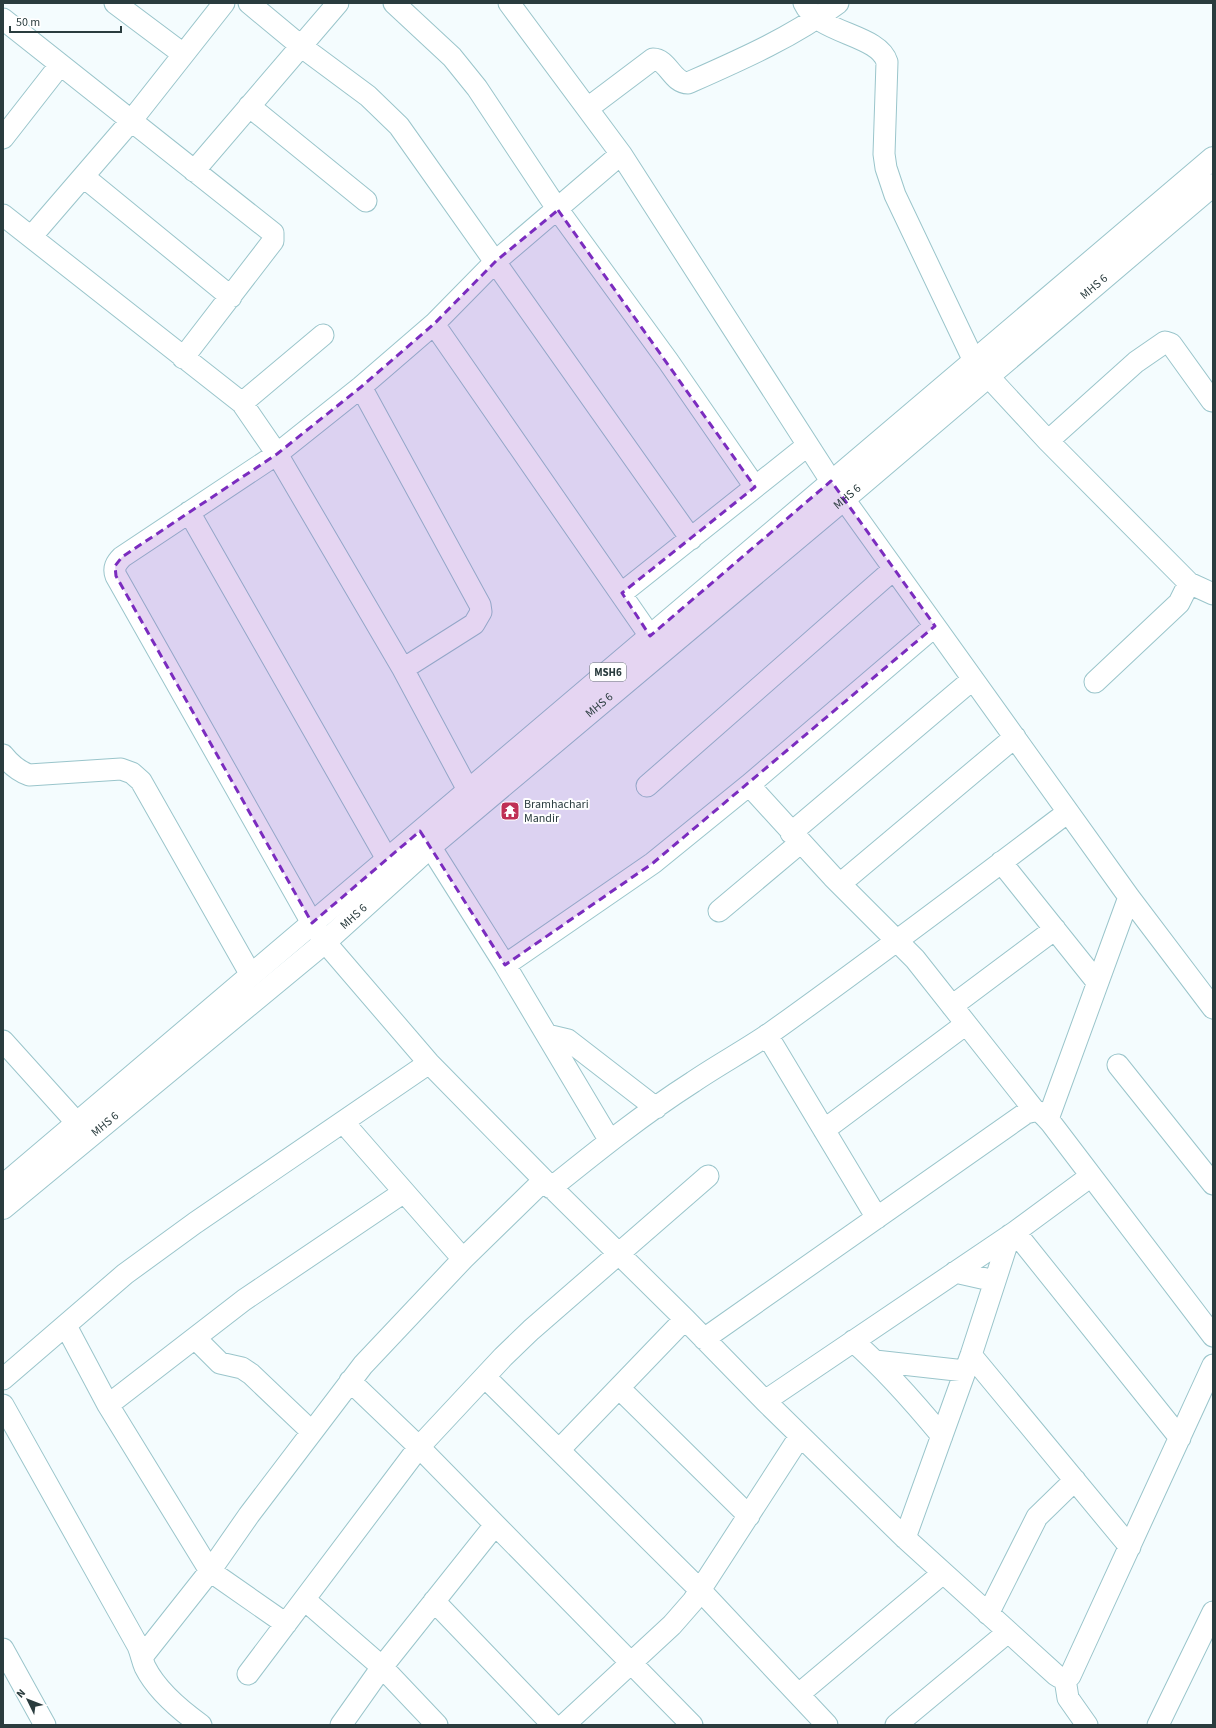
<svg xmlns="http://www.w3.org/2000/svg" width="1216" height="1728" font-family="'Source Sans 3',sans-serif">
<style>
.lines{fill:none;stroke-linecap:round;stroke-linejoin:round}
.minor-casing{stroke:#9ac5cb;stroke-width:23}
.major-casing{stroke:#9ac5cb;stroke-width:24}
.minor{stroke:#fff;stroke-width:21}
.major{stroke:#fff;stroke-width:22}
.marked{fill:#7b2cbf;fill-opacity:0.2;stroke:#7b2cbf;stroke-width:3;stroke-dasharray:8 5;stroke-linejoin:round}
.labels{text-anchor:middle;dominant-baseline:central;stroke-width:4;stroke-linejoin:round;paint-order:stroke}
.shield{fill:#fff;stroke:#6a7678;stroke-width:1}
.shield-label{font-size:11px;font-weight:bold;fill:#2a3c3e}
.street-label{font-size:12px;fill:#2a3c3e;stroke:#fff}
.poi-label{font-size:12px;fill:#2a3c3e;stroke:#fff;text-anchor:start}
</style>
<rect width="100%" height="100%" fill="#f4fcfe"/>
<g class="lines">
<g class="minor-casing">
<path id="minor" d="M115,3L183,54
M249,3L302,47L368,96L399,126L691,539
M394,3L452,57L477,88L558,210L668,361L755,487
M509,3L621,154L831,481L1129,897L1213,1008
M804,3C818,34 879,34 887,62L884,154L886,168L895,195L974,361L1048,441L1189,583L1213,594
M3,19L273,233V241L183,358
M249,106L366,201
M588,108L653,59C668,59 672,83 688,83C740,60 793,37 838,3
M3,138L60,65
M621,154L496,261L434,324L361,387L277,454L122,557C116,563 113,568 116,576L312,923L325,942L429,1063L544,1180L685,1319L765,1401L905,1538L1056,1675C1062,1679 1064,1680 1070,1676L1213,1365
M194,171L338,3
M84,177L231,297
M3,215L242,403L277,454L403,669L468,790
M31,237L131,121L224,3
M434,324L650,636
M361,387L480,605L481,612L474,624L403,669
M242,403L323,335
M1048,441L1136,362L1165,342L1171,344L1212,401
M189,512L387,859
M622,593L808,445
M1095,682L1179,603L1189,583
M3,755C11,765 18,771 29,775L121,769L132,773L141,781L251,975
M749,785L833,877L915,959L1035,1111
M647,786L894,569
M421,832L505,965L610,1141
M791,833L973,679
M1001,862L1097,982
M840,884L1015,737
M719,911L800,843
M505,965L653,863L749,785L935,626
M952,1006L1055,929
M547,1035L568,1040L656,1108
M767,1035L877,1218
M3,1041L77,1123
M1118,1065L1213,1184
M1048,1119L1129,897
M343,1122L463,1259
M824,1130L966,1024
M551,1188C597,1151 643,1114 693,1082C718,1065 744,1051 769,1034C870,962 969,887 1068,812
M1015,1232L1091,1176
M955,1272L995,1281
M66,1326L108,1405L210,1571L286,1624
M195,1338L220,1363L242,1368L251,1374L312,1432
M704,1339L1026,1113C1040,1109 1041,1112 1051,1123L1213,1336
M853,1341C886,1370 914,1402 942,1436
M971,1355L1130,1547
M875,1361L965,1371
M485,1377L701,1591L827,1725
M3,1379L125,1274L195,1223L429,1063
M350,1381L419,1447L692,1725
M619,1388L749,1516
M765,1401L1015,1232L1180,1438
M3,1405L138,1646C141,1653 142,1660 145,1667C157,1691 180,1710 201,1725
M108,1405L244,1300L404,1192
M559,1450L685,1319
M905,1538L971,1355L1010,1235
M305,1600L382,1667L437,1725
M434,1601L553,1725
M988,1614L1037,1517L1075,1480
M3,1649L45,1725
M142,1657L210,1571L249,1515L363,1365L463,1259L544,1180
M248,1674L419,1447L503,1357L531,1330L708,1176
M1065,1679L1068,1698L1087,1725
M799,1694L943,1573
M341,1725L382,1667L495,1525
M564,1725L672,1625L693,1601L800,1436
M896,1725L1008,1632
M1158,1725L1213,1612"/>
</g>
<g class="major-casing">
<g id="major">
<path d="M3,1186L1213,158"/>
<path id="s1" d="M3,1208L325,942L430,847L844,499L1213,185"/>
</g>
</g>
<use href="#minor" class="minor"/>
<use href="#major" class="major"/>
</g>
<path class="marked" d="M558,210L755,487L622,593L650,636L831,481L935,626L653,863L505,965L420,831L312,923L116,576L115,566L122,557L277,454L361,387L434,324L496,261Z"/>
<defs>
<g id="temple-square" transform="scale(1)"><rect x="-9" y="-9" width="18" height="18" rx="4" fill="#bf2f54" stroke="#fff"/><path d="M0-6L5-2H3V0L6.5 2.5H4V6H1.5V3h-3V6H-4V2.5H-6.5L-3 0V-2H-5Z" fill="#fff"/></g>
</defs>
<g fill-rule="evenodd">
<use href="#temple-square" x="510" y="811"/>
</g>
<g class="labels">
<rect class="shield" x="590" y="663" width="36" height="18" rx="3"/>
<g class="shield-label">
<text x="608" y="672">MSH6</text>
</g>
<g class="street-label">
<text stroke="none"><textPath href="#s1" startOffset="1428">MHS 6</textPath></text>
<text stroke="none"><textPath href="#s1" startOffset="1104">MHS 6</textPath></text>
<text stroke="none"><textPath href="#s1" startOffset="780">MHS 6</textPath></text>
<text stroke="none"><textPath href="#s1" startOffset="456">MHS 6</textPath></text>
<text stroke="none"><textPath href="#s1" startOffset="132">MHS 6</textPath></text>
</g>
<g class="poi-label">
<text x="524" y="804">Bramhachari<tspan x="524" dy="14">Mandir</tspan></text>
</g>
</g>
<rect width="1216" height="1728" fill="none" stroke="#2a3c3e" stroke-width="8"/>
<g transform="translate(28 1700) rotate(313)" stroke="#ffffff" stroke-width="3" paint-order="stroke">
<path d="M0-3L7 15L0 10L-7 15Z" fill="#2a3c3e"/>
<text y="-6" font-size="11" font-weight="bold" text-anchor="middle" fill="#2a3c3e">N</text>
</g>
<path d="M10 26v6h111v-6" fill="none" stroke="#2a3c3e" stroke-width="2"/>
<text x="16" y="26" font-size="12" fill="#2a3c3e" stroke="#ffffff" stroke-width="3" paint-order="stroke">50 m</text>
</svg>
